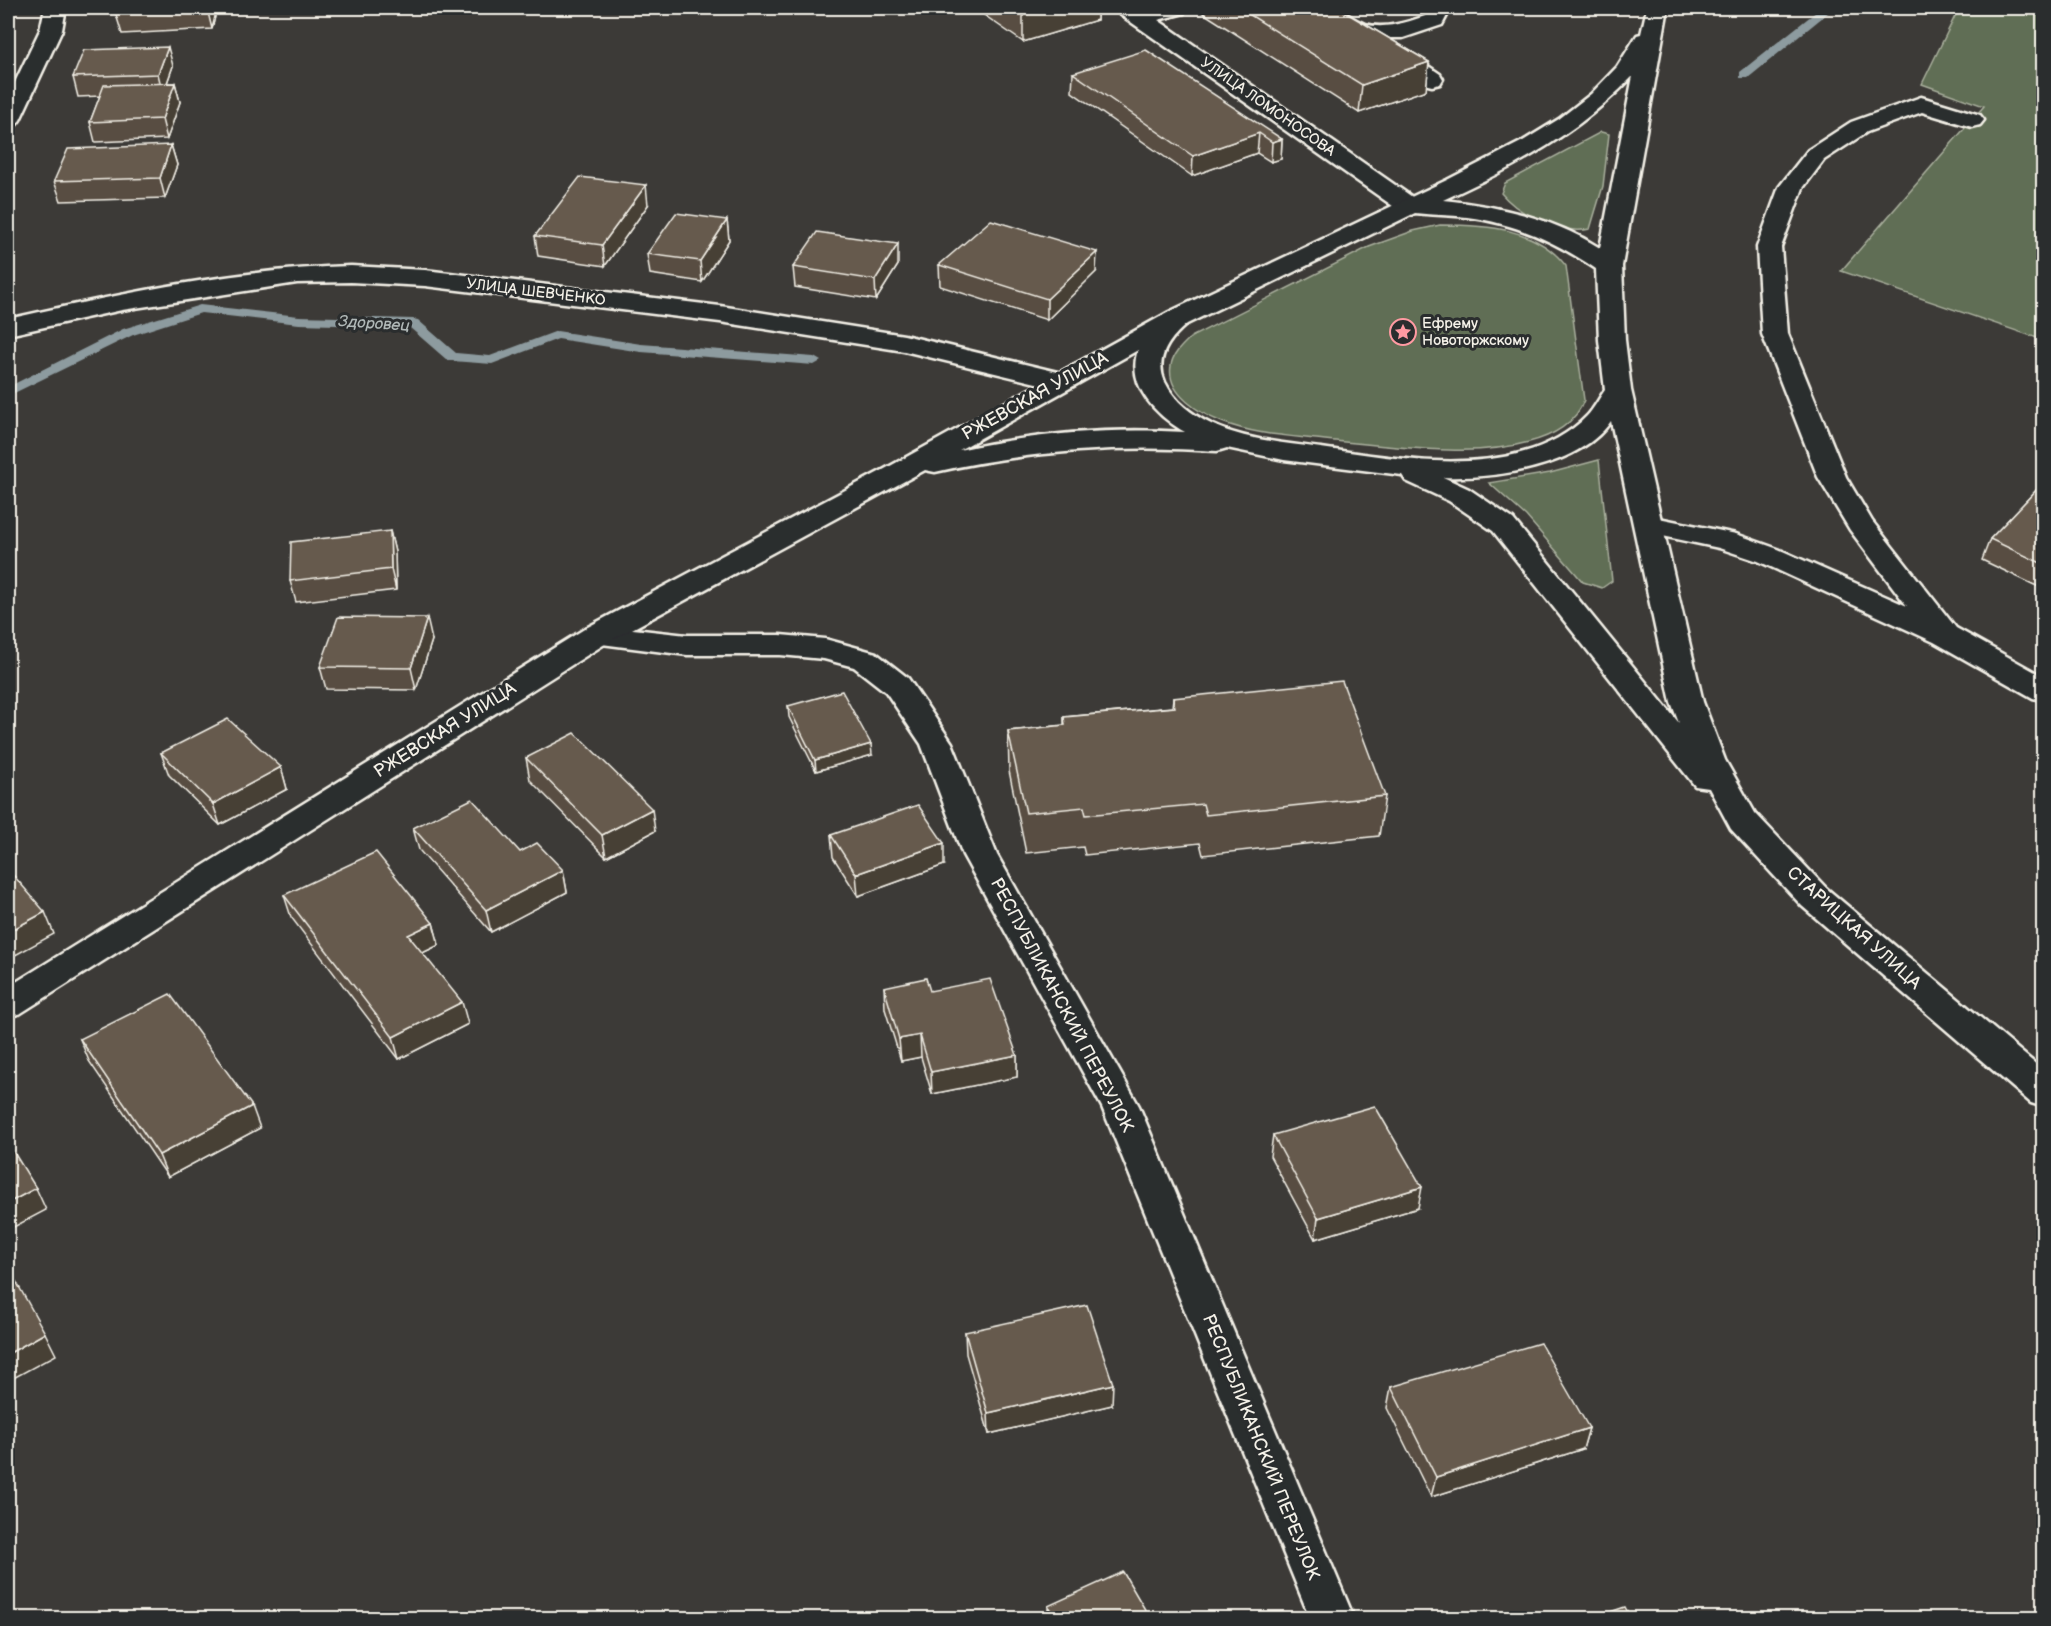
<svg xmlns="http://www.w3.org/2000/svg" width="2051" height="1626" viewBox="0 0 2051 1626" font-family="'Balsamiq Sans',sans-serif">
  <rect width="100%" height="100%" fill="#3c3a37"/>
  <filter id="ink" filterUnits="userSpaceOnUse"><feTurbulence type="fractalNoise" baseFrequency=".0167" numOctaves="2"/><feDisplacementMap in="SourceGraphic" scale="12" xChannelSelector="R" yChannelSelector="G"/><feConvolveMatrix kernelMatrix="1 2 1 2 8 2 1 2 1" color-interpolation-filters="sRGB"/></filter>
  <g filter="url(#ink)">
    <g fill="#616e55" stroke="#aab09e" stroke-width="1.5">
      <path d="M1959 8H2043V340L1841 271 1984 106 1922 84Z"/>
      <path d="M1601 132 1609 134 1603 186 1590 229C1562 235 1519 215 1501 193L1505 183Z"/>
      <path d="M1440 225C1486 225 1536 227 1566 266L1584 400C1576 423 1553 436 1529 442 1503 449 1475 451 1448 450 1407 449 1366 444 1325 440 1291 436 1255 435 1222 422 1201 414 1166 394 1171 366 1172 354 1184 344 1191 337L1369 247 1413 231Z"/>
      <path d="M1599 460 1612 581 1602 588 1583 582 1526 516 1489 483 1550 473Z"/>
    </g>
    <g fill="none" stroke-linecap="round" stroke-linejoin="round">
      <g fill="#8d9b9f" fill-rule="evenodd">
        <path d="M1821 8H1834L1748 78H1740V72Z"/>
        <path d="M200 305 299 316 413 319 418 320 456 353 490 356 557 331 641 344 814 357 821 361 814 365 641 352 558 339 492 364 452 361 447 360 409 327 299 324 201 313 133 335 8 396V387L123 329Z"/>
      </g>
      <defs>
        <g id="minor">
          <path d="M45 8H66L62 30 20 120 16 125 8 127V97L40 30Z"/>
          <path d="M1115 8H1139L1144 10 1154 8H1186L1184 13 1158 20 1418 201 1421 206 1418 211 1409 213 1400 211 1118 13Z"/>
          <path d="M1313 8C1345 4 1341 15 1365 24 1384 30 1408 22 1425 16L1430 8H1451L1442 25 1403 38H1362L1354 36 1316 13Z"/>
          <path d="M1391 44 1399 46 1440 74 1443 79 1440 84 1432 86 1424 84 1383 56 1380 51 1383 46Z"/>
          <path d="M1921 97 1980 115 1984 120 1980 125 1972 127 1922 112 1867 132 1824 160 1803 188 1781 247 1788 334 1846 477 1872 521 1956 628 2044 677V701L2033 698 1934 642 1758 561 1719 548 1639 531 1635 525 1639 519 1649 516 1736 534 1778 549 1907 606 1850 530 1818 477 1762 334 1757 247 1779 187 1808 150 1851 122Z"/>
          <path d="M351 266 425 270 720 306 904 335 1070 375 1074 381 1070 387 1061 389 904 351 720 322 425 286 351 282 297 283 122 310 8 335V319C120 294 236 269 351 266Z"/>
          <path d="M597 625 687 635H780L825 639 876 653 908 678 952 743 997 855 1139 1106 1354 1618H1310L1102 1107 963 855 921 744 886 692 854 667 824 659 780 655H687L586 642 582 635 586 628Z"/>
        </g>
        <path id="major" d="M1647 8H1668L1622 266 1625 340 1631 390 1703 702 1725 760 1755 813 1826 888 2044 1071V1107L2031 1103 1802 906 1731 829 1709 788 1695 786 1493 531 1449 501 1406 481 1402 475 1284 460 1227 448 1217 451C1121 444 1029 451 935 472L925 470 608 642 21 1013 8 1017V987L586 628 883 470 1169 312 1447 180 1523 141 1559 119 1591 94 1617 67 1637 35 1641 34ZM1633 76 1600 248C1553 218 1498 206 1443 200 1515 167 1578 134 1633 76ZM1415 213C1433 215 1450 215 1467 217 1514 223 1557 242 1596 269L1599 340 1605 390C1599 398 1594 409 1587 416 1571 433 1546 446 1524 452 1460 471 1386 457 1321 448 1284 443 1244 440 1211 424 1191 414 1175 402 1165 382 1154 358 1170 338 1187 324ZM1138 350C1126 386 1157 416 1185 432 1110 427 1032 434 959 450ZM1611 421 1671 702 1679 723 1513 519 1469 489 1443 477C1495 479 1580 467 1611 421Z"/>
      </defs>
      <use href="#minor" stroke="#f4f1e8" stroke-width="5"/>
      <use href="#major" stroke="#f4f1e8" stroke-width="5"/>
      <use href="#minor" fill="#2a2d2e" fill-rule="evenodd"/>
      <use href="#major" fill="#2a2d2e" fill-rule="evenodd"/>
    </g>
    <g fill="#584d42" stroke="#f4f1e8" stroke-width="1.5">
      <path d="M114 8H217L212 29 122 34Z"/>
      <path d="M974 8H1097V20L1023 42Z"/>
      <path d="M1200 8H1338L1429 62 1426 90 1359 113 1200 11Z"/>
      <path d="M173 66 167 83H175L180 102 167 139 95 142 90 122 100 96 78 97 73 77Z"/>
      <path d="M1073 73 1282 139 1281 159 1271 162 1257 153 1192 176 1072 92Z"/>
      <path d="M171 145 177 165 165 198 61 201 54 181Z"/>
      <path d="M648 205 605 266 538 256 535 236Z"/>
      <path d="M727 220 729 240 702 282 650 274 647 254Z"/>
      <path d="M898 265 876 300 795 287 793 267Z"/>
      <path d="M939 265 1096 272 1047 320 940 286Z"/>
      <path d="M2043 483V589L1982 560 1990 539Z"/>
      <path d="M390 531 395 552 396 590 296 602 290 581Z"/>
      <path d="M432 640 416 690 326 689 320 667Z"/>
      <path d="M1173 698 1385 796 1379 836 1203 855 1200 843 1085 855 1083 847 1026 853 1009 771 1008 731 1064 725V717L1172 707Z"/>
      <path d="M788 706 872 755 816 771 789 717Z"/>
      <path d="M161 753 281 767 287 789 220 825 169 775Z"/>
      <path d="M526 758 655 831 606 857 530 780Z"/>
      <path d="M413 828 520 852 563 870 567 892 491 932 419 850Z"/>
      <path d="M831 835 944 865 858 896 833 857Z"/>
      <path d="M284 895 433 923 439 945 422 953 468 1024 399 1059 291 917Z"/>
      <path d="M884 987 930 991 1017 1055V1077L932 1094 921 1057 901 1061 885 1009Z"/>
      <path d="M80 1039 260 1128 168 1177 89 1061Z"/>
      <path d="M1273 1135 1418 1208 1315 1239 1270 1156Z"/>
      <path d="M965 1332 1112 1405 989 1434 966 1354Z"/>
      <path d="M1391 1387 1589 1428 1583 1449 1431 1497 1387 1408Z"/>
      <path d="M1048 1606 1150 1618H1048Z"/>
    </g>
    <g fill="#473f36" stroke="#f4f1e8" stroke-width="1.5">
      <path d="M207 8H217L212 29Z"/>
      <path d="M1048 8H1097V20L1023 42V15Z"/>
      <path d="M168 47 173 66 163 94 158 74Z"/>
      <path d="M1429 62 1426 90 1359 113 1362 85Z"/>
      <path d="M175 83 180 102 167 139 162 119Z"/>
      <path d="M1259 133 1257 153 1192 176 1193 156Z"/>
      <path d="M1282 139 1281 159 1271 162 1272 142Z"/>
      <path d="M171 145 177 165 165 198 160 178Z"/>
      <path d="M646 185 648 205 605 266 602 245Z"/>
      <path d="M727 220 729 240 702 282 700 261Z"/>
      <path d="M898 244V265L876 300 875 280Z"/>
      <path d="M1097 252 1096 272 1047 320V299Z"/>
      <path d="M390 531 395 552 396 590 391 569Z"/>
      <path d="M427 618 432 640 416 690 411 668Z"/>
      <path d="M871 744 872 755 816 771 815 760Z"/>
      <path d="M281 767 287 789 220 825 213 804Z"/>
      <path d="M652 809 655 831 606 857 602 835Z"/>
      <path d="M944 843V865L858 896 856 874Z"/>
      <path d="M563 870 567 892 491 932 486 910Z"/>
      <path d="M45 912 54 934 8 959V932Z"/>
      <path d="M433 923 439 945 414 957 408 935Z"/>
      <path d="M462 1002 468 1024 399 1059 393 1037Z"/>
      <path d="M920 1035 921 1057 901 1061 899 1039Z"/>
      <path d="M1017 1055V1077L932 1094 931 1072Z"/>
      <path d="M252 1106 260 1128 168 1177 159 1155Z"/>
      <path d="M1422 1187 1418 1208 1315 1239 1318 1218Z"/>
      <path d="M36 1188 46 1210 8 1230V1203Z"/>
      <path d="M45 1333 56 1355 8 1381V1354Z"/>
      <path d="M1113 1384 1112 1405 989 1434 988 1413Z"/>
      <path d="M1589 1428 1583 1449 1431 1497 1436 1477Z"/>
    </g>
    <g fill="#665a4d" stroke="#f4f1e8" stroke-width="1.5">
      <path d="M1012 8H1048L1023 15Z"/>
      <path d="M1239 8H1338L1429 62 1362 85Z"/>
      <path d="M168 47 158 74 73 77 84 50Z"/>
      <path d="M1146 50 1282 139 1272 142 1259 133 1193 156 1073 73Z"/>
      <path d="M175 83 162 119 90 122 104 85Z"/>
      <path d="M171 145 160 178 54 181 68 149Z"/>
      <path d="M580 177 646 185 602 245 535 236Z"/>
      <path d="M676 213 727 220 700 261 647 254Z"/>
      <path d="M991 220 1097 252 1047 299 939 265Z"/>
      <path d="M817 232 898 244 875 280 793 267Z"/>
      <path d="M2043 483V564L1990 539Z"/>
      <path d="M390 531 391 569 290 581 291 542Z"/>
      <path d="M338 617 427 618 411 668 320 667Z"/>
      <path d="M1342 681 1385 796 1206 815 1203 804 1086 815 1084 807 1026 813 1008 731 1065 725 1064 717 1175 707 1173 698Z"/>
      <path d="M842 691 871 744 815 760 788 706Z"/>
      <path d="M228 719 281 767 213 804 161 753Z"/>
      <path d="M575 733 652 809 602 835 526 758Z"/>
      <path d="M472 799 520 852 537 843 563 870 486 910 413 828Z"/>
      <path d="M918 805 944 843 856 874 831 835Z"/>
      <path d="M376 852 433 923 408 935 462 1002 393 1037 284 895Z"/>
      <path d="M8 869 45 912 8 932Z"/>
      <path d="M926 978 930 991 990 979 1017 1055 931 1072 920 1035 899 1039 884 987Z"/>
      <path d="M170 994 252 1106 159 1155 80 1039Z"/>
      <path d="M1375 1106 1422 1187 1318 1218 1273 1135Z"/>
      <path d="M8 1143 36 1188 8 1203Z"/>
      <path d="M8 1267 45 1333 8 1354Z"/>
      <path d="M1087 1305 1113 1384 988 1413 965 1332Z"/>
      <path d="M1540 1343 1589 1428 1436 1477 1391 1387Z"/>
      <path d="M1123 1572 1150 1618H1055L1048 1606Z"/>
      <path d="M1625 1607 1631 1618H1592Z"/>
    </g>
  </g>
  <defs>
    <symbol id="sight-ring" viewBox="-11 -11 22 22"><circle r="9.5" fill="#2a2d2e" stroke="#ff9aa2" stroke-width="1.5"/><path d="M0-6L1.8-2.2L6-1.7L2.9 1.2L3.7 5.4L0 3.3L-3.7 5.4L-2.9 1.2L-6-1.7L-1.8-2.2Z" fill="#ff9aa2"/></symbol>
  </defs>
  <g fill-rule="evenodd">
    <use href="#sight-ring" x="1388" y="317" width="30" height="30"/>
  </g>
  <g text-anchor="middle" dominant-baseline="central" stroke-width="6" stroke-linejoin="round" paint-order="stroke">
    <g font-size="15" fill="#f4f1e8" stroke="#2a2d2e">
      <text transform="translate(1268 107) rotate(35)">УЛИЦА ЛОМОНОСОВА</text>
      <text transform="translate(536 292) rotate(7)">УЛИЦА ШЕВЧЕНКО</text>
    </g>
    <g font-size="15" fill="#f4f1e8" stroke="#2a2d2e" text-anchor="start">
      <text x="1422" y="323">Ефрему<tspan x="1422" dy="17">Новоторжскому</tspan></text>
    </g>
    <g font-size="16" font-style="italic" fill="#b0b8b7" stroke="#2a2d2e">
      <text transform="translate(374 324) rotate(4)">Здоровец</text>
    </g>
    <g font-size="18" fill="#f4f1e8" stroke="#2a2d2e">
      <text transform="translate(1035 396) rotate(-29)">РЖЕВСКАЯ УЛИЦА</text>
      <text transform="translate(445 730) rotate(-32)">РЖЕВСКАЯ УЛИЦА</text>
      <text transform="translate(1854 928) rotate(42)">СТАРИЦКАЯ УЛИЦА</text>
      <text transform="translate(1062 1005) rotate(62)">РЕСПУБЛИКАНСКИЙ ПЕРЕУЛОК</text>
      <text transform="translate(1261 1447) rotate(68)">РЕСПУБЛИКАНСКИЙ ПЕРЕУЛОК</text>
    </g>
  </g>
  <rect width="2051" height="1626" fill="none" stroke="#2a2d2e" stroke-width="30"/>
  <rect x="15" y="15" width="2021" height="1596" fill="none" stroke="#f4f1e8" stroke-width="2" filter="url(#ink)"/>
</svg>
